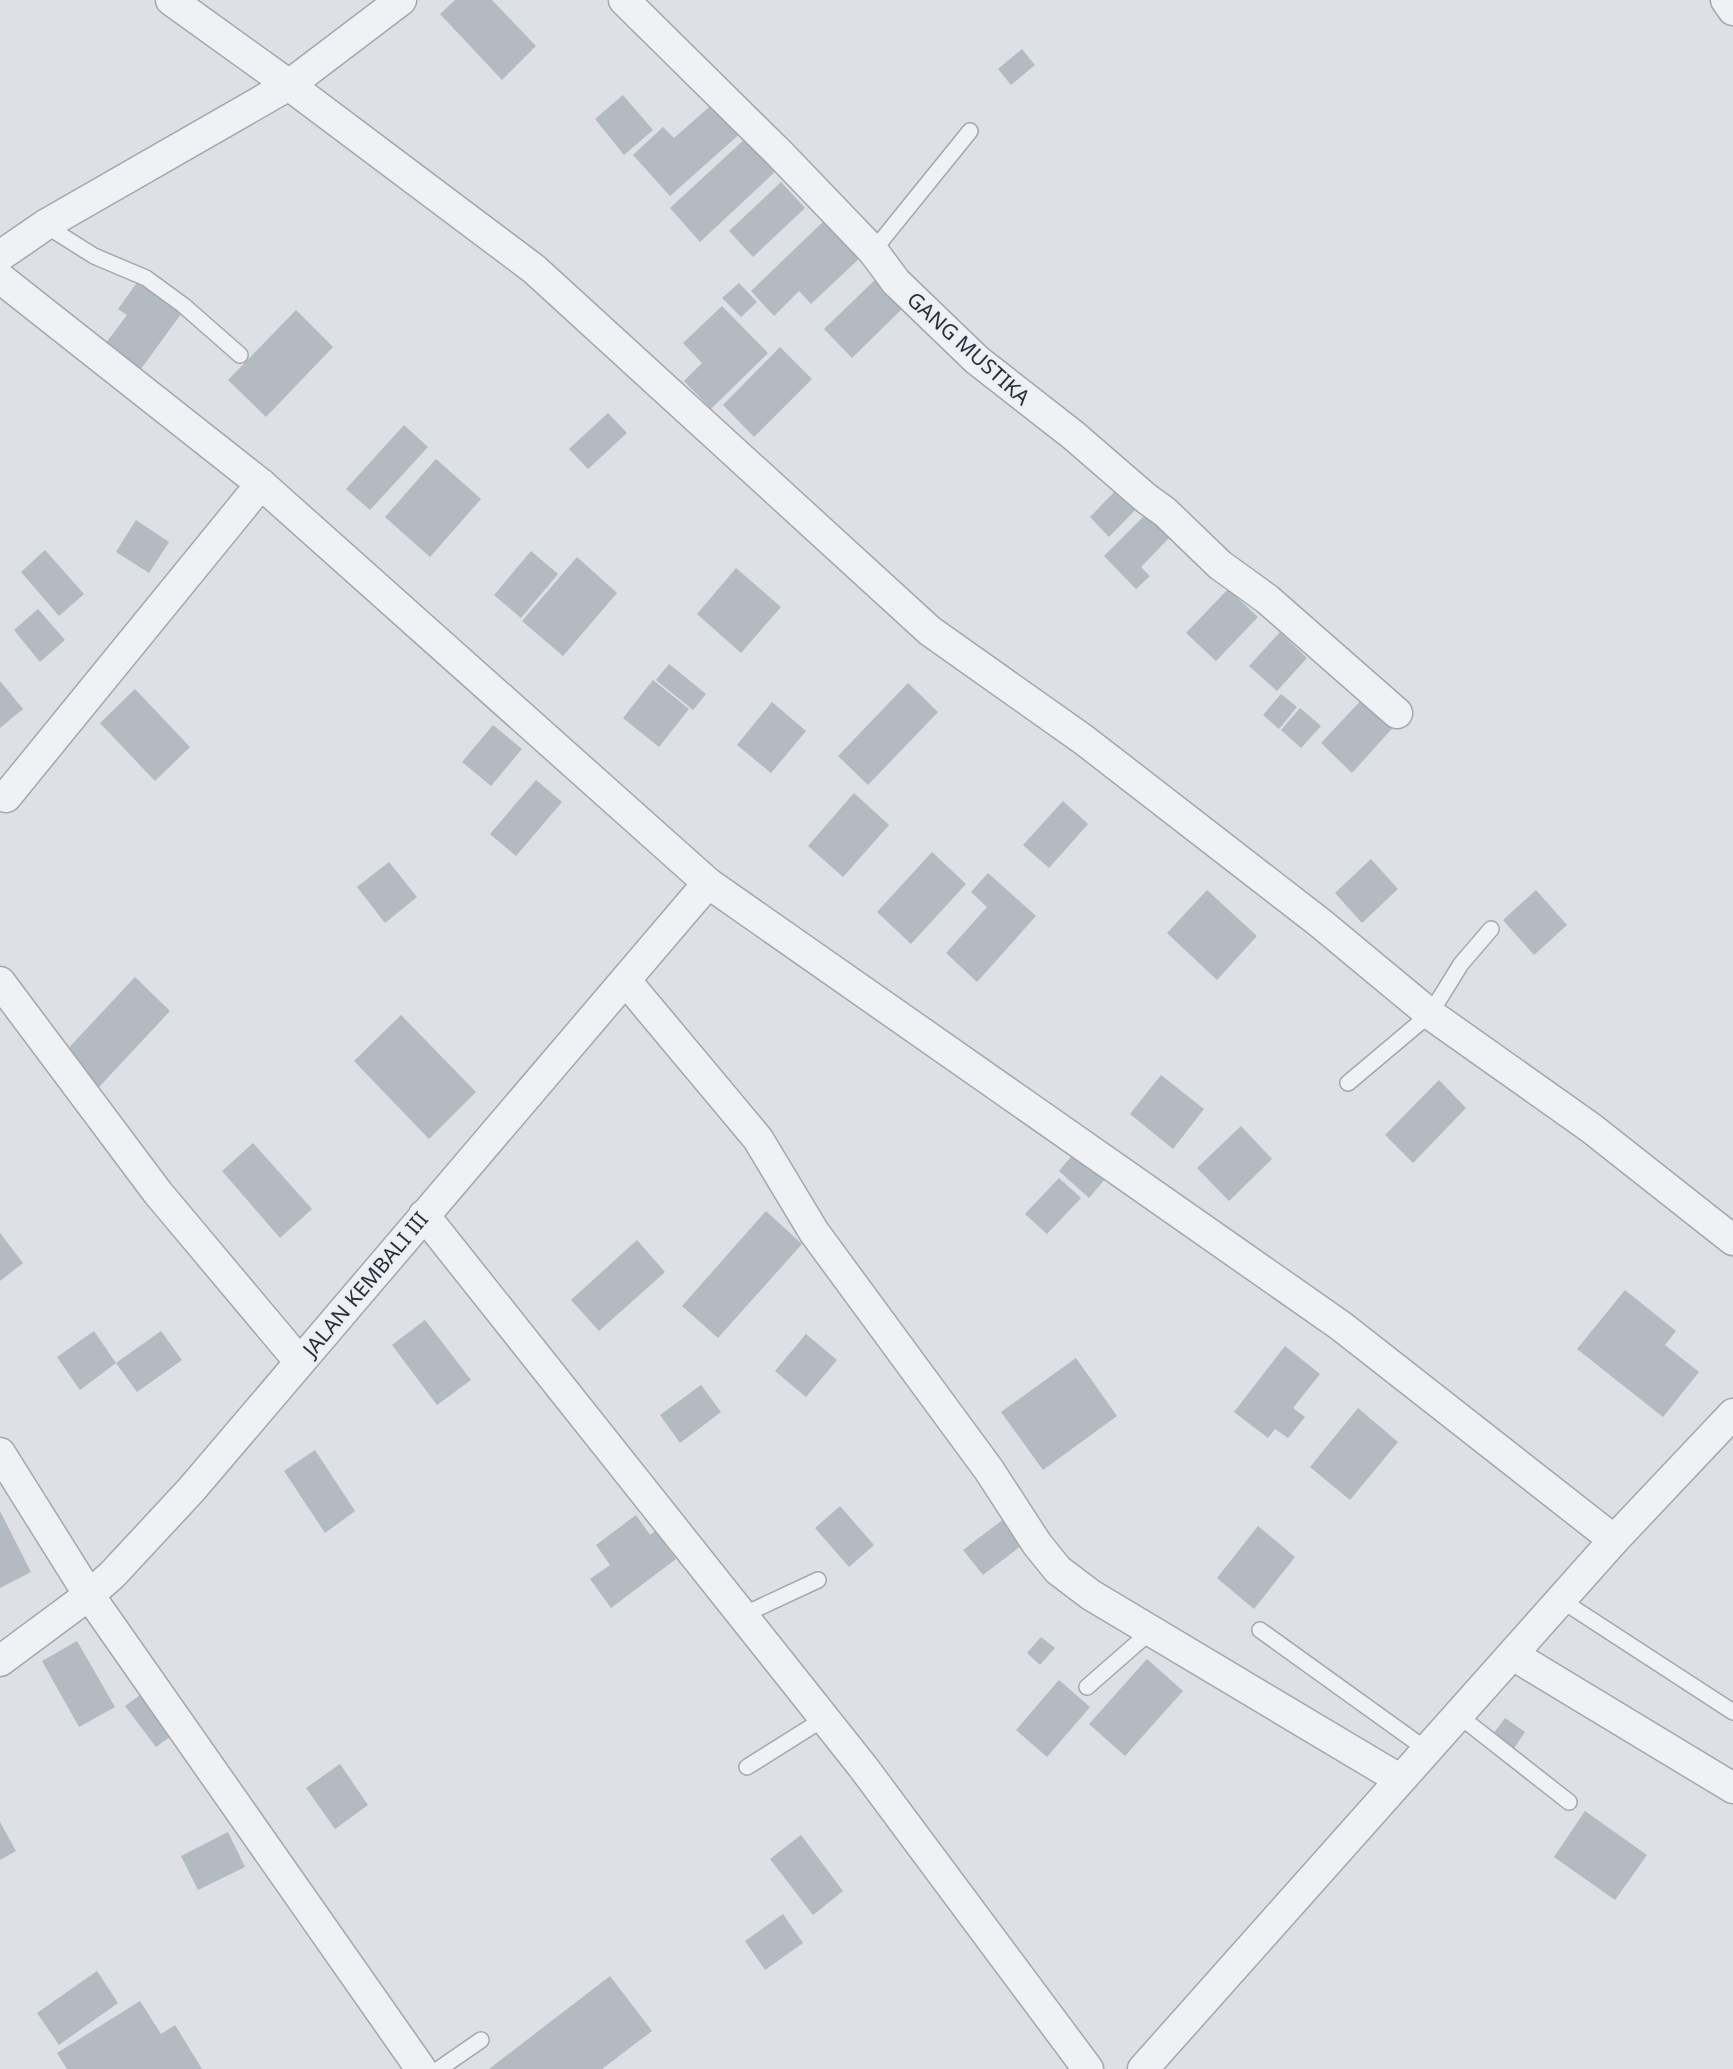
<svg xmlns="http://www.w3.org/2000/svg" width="1733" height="2069" viewBox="0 0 1733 2069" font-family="'Noto Sans',sans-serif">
  <rect width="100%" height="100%" fill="#dde0e5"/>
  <g fill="#b4bac2">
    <path d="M455 0H492L536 46 502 80 440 14Z"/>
    <path d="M1022 49 1035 65 1011 85 998 69Z"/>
    <path d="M623 95 653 130 624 155 595 119Z"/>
    <path d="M716 101 743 131 670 196 633 155 663 127 674 138Z"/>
    <path d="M747 137 777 170 700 242 670 208Z"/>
    <path d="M781 182 805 208 753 257 729 231Z"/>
    <path d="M828 217 864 254 811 304 799 291 774 316 751 291Z"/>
    <path d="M141 277 184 310 135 377 100 351 127 315 118 309Z"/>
    <path d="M878 277 906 305 852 358 824 329Z"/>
    <path d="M739 283 757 302 741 317 722 298Z"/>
    <path d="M722 306 768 353 711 409 684 381 702 363 683 343Z"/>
    <path d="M296 310 333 347 266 417 228 380Z"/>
    <path d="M780 347 812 379 754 437 723 405Z"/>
    <path d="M608 413 627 433 588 469 569 449Z"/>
    <path d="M404 425 428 447 370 510 346 489Z"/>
    <path d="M436 459 481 499 430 557 385 517Z"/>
    <path d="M1123 483 1142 503 1109 537 1090 517Z"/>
    <path d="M1148 512 1171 536 1141 567 1150 576 1136 589 1104 556Z"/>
    <path d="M136 520 169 542 149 573 116 552Z"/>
    <path d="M45 550 84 594 59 616 21 572Z"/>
    <path d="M531 551 558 574 521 618 494 595Z"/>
    <path d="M577 557 617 593 563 656 522 621Z"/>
    <path d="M736 568 781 607 741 653 697 614Z"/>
    <path d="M1228 589 1258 617 1216 661 1186 633Z"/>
    <path d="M38 609 65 640 40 662 14 630Z"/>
    <path d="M1280 632 1307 658 1277 691 1249 666Z"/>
    <path d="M669 664 706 694 693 710 656 680Z"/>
    <path d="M653 680 689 709 659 747 623 718Z"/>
    <path d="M0 681 23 709 0 728Z"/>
    <path d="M908 683 938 712 868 785 838 756Z"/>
    <path d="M135 689 190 747 155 781 100 723Z"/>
    <path d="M1281 694 1297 707 1279 729 1263 715Z"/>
    <path d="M1367 694 1397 723 1352 773 1321 743Z"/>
    <path d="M772 702 806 731 771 773 737 745Z"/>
    <path d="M1300 708 1321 726 1301 748 1281 730Z"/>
    <path d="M493 725 522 749 491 786 462 762Z"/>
    <path d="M536 780 562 802 516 856 490 834Z"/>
    <path d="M854 793 889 825 843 877 808 846Z"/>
    <path d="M1063 801 1088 824 1049 868 1023 845Z"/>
    <path d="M932 852 966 884 911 944 877 912Z"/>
    <path d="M1371 859 1398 889 1362 923 1335 893Z"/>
    <path d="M389 862 417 897 385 923 357 887Z"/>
    <path d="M988 873 1036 916 977 982 946 953 987 907 971 892Z"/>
    <path d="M1207 890 1257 936 1217 980 1167 933Z"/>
    <path d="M1536 890 1567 925 1534 955 1503 920Z"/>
    <path d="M135 977 170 1011 99 1087 63 1054Z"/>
    <path d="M401 1015 476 1092 429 1139 354 1061Z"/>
    <path d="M1161 1075 1204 1109 1173 1149 1130 1114Z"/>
    <path d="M1439 1080 1466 1108 1413 1163 1385 1135Z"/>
    <path d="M1241 1126 1272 1159 1229 1201 1197 1168Z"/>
    <path d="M253 1143 312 1209 280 1238 222 1171Z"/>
    <path d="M1081 1145 1111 1172 1089 1198 1059 1171Z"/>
    <path d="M1059 1178 1081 1198 1047 1234 1025 1214Z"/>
    <path d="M766 1211 802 1244 718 1338 682 1306Z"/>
    <path d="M0 1233 23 1263 0 1281Z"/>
    <path d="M637 1240 665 1272 599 1331 571 1300Z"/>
    <path d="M1625 1290 1676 1331 1665 1345 1699 1372 1663 1417 1577 1349Z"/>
    <path d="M425 1320 471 1380 437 1405 392 1345Z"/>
    <path d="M94 1331 116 1363 80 1390 57 1357Z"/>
    <path d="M161 1331 182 1360 137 1392 116 1363Z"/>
    <path d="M806 1334 837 1360 806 1397 775 1371Z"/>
    <path d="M1285 1346 1320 1374 1293 1408 1305 1417 1288 1438 1275 1429 1268 1438 1234 1412Z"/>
    <path d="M1076 1358 1117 1416 1043 1470 1001 1412Z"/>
    <path d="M701 1385 721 1412 680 1443 660 1415Z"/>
    <path d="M1358 1408 1398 1442 1350 1500 1310 1467Z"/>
    <path d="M315 1450 355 1511 325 1533 284 1471Z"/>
    <path d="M840 1506 874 1545 849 1567 815 1528Z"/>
    <path d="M0 1511 31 1572 0 1588Z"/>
    <path d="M636 1515 650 1535 655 1531 676 1559 611 1608 590 1579 610 1565 596 1545Z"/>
    <path d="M1005 1518 1025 1543 983 1575 963 1550Z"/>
    <path d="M1258 1526 1295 1557 1254 1609 1217 1578Z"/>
    <path d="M1041 1637 1055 1648 1040 1665 1027 1653Z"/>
    <path d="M77 1641 115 1707 79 1727 42 1661Z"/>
    <path d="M1147 1659 1183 1691 1125 1756 1089 1724Z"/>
    <path d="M1059 1680 1090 1707 1047 1757 1016 1730Z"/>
    <path d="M147 1690 178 1731 156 1747 125 1706Z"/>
    <path d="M1505 1718 1525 1732 1511 1753 1490 1738Z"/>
    <path d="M340 1764 368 1805 335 1829 306 1788Z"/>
    <path d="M1585 1811 1647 1855 1615 1900 1554 1857Z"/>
    <path d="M0 1822 16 1851 0 1860Z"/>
    <path d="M228 1832 245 1867 198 1890 181 1856Z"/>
    <path d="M801 1835 843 1891 813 1915 770 1859Z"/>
    <path d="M783 1914 803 1943 765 1970 745 1941Z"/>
    <path d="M97 1971 118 2003 59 2045 37 2013Z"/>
    <path d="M610 1976 652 2031 602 2069H489Z"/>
    <path d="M140 2001 161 2034 175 2025 202 2069H67L57 2053Z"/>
  </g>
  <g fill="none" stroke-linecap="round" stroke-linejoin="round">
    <defs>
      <g id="lane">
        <path d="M45 225 94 256 146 278 183 305 240 355"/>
        <path d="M873 251 970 131"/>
        <path d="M1348 1083 1430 1014 1461 964 1491 929"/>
        <path d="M1561 1600 1733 1712"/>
        <path d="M743 1615 818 1580"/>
        <path d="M1260 1630 1427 1750"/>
        <path d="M1087 1687 1151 1631"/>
        <path d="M1458 1715 1569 1802"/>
        <path d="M747 1767 825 1718"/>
        <path d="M439 2069 481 2040"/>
      </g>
      <g id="street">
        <path d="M171 0 289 85 534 269 930 631 1084 740 1319 922 1430 1014 1591 1128 1733 1240"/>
        <path d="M624 0 780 154 873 251 896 282 977 360 1073 435 1147 499 1165 512 1220 565 1267 599 1397 713"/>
        <path d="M1726 0 1733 10"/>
        <path d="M0 256 45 225 289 85 401 0"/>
        <path d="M0 278 261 484 708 883 1341 1326 1614 1540"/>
        <path d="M6 797 261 484"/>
        <path d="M626 981 758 1139 814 1232 989 1470 1037 1544 1058 1570 1091 1595 1399 1779"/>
        <path d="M0 982 158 1193 299 1361"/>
        <path d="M424 1215 863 1767 1088 2069"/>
        <path d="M0 1453 89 1595 421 2069"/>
        <path d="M1513 1655 1733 1788"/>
        <path d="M0 1661 89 1595 112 1575 191 1490 708 883"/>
        <path d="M1143 2069 1614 1540 1733 1414"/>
      </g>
    </defs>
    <use href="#lane" stroke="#a3a7af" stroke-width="18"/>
    <use href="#street" stroke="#a3a7af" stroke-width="33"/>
    <use href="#lane" stroke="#eff1f4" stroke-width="15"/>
    <use href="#street" stroke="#eff1f4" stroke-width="30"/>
  </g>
  <g text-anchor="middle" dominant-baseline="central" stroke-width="4.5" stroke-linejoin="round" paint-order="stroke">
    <g font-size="21" fill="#282f3b" stroke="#eceff3">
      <text transform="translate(969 348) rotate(42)">GANG MUSTIKA</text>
      <text transform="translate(365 1284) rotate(-50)">JALAN KEMBALI III</text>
    </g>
  </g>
</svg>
